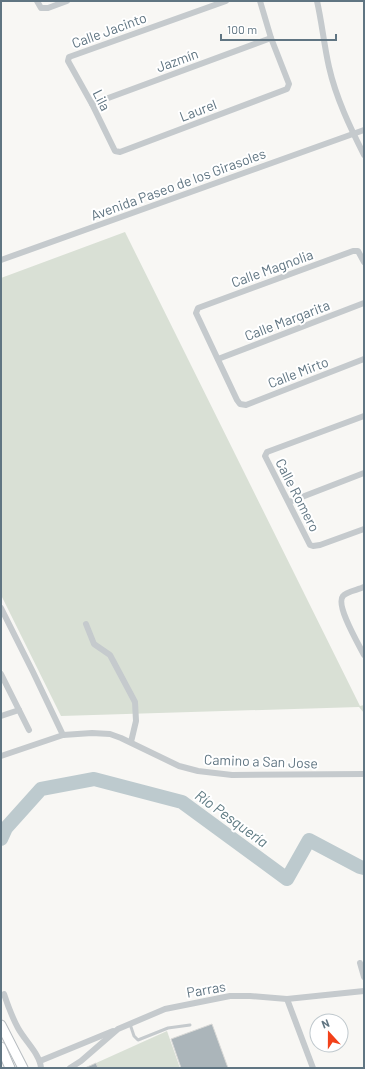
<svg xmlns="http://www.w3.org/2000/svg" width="365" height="1069" viewBox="0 0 365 1069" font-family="Barlow,sans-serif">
  <rect width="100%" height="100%" fill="#f8f7f4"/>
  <g fill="#d9e0d5">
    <path d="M125 232 360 706 364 705V713L359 707 61 716 1 595V278Z"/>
    <path d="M167 1031 180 1068H85Z"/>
  </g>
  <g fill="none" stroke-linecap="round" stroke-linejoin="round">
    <path stroke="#bdcace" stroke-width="14" d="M1 839 6 828 41 789 94 779 182 802 287 879 309 840 360 867 364 868"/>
  </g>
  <g fill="#abb5ba" stroke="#d9d9d7">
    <path d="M212 1024 228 1068H181L171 1039Z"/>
    <path d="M96 1063 98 1068H85Z"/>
  </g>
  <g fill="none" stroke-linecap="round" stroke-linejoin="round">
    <defs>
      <g id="secondary">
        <path d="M1 1025 23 1068"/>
        <path d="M1 1047 10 1068"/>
      </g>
    </defs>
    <use href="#secondary" stroke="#b7bdc1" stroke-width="11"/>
    <path stroke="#c5cacd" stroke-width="3" d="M130 1024 134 1036 138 1040 168 1028 190 1025"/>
    <g stroke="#c5cacd" stroke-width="6">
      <path d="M37 1 41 8H48L67 1"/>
      <path d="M226 1 69 57 68 61 92 104 115 151 120 152 287 89 289 84 271 38 260 1"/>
      <path d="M317 1C322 23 324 45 329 67 336 98 350 127 364 155"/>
      <path d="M92 104 271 38"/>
      <path d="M1 260 364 130"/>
      <path d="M364 262 358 251H353L198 308 196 313 237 400 240 404 246 405 364 359"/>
      <path d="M218 359 364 303"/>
      <path d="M364 416 267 452 265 456 310 545 313 546 320 545 364 529"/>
      <path d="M289 502 364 473"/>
      <path d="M364 587C358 590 347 591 343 596 335 605 359 645 364 655"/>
      <path d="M1 608 33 672 63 735"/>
      <path d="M86 624 94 644 110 655 135 702 136 721 131 742"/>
      <path d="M1 674 29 730"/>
      <path d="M1 716 19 710"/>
      <path d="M1 756 63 735 92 733 110 734 121 738 179 766 198 771 232 775 364 774"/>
      <path d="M360 963 364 977"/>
      <path d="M4 994C8 1006 12 1017 18 1028 25 1041 40 1054 41 1068"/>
      <path d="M287 999 313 1068"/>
      <path d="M40 1061 113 1031"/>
      <path d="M70 1068 81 1061 118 1029 165 1009 230 996H250L287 999 364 991"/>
    </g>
    <use href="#secondary" stroke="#fff" stroke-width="9"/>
  </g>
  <g text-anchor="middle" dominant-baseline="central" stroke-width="4" stroke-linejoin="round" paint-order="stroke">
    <g font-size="14" fill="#607582" stroke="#fff">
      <text transform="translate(109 30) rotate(-20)">Calle Jacinto</text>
      <text transform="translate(177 60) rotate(-20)">Jazmín</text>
      <text transform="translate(102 100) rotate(63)">Lila</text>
      <text transform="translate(198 110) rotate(-21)">Laurel</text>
      <text transform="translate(178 184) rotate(-20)">Avenida Paseo de los Girasoles</text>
      <text transform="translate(272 268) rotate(-20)">Calle Magnolia</text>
      <text transform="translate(287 320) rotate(-21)">Calle Margarita</text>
      <text transform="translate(298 372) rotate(-21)">Calle Mirto</text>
      <text transform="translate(298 495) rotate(63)">Calle Romero</text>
      <text transform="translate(261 761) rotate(2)">Camino a San Jose</text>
      <text transform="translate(206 989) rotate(-10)">Parras</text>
    </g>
    <g font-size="15" font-style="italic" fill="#5f7b83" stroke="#fff">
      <text transform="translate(232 818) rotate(36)">Río Pesquería</text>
    </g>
  </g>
  <rect width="365" height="1069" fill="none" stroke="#607582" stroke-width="4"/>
  <g transform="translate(329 1033) rotate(339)"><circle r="19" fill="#ffffff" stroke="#bfc8cd"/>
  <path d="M0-3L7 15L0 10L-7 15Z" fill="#f2411a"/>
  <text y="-6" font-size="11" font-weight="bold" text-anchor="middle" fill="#607582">N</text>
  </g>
  <path d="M221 34v6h115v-6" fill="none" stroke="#607582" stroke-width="2"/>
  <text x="227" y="34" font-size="12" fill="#607582" stroke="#ffffff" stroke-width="3" paint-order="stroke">100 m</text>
</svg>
